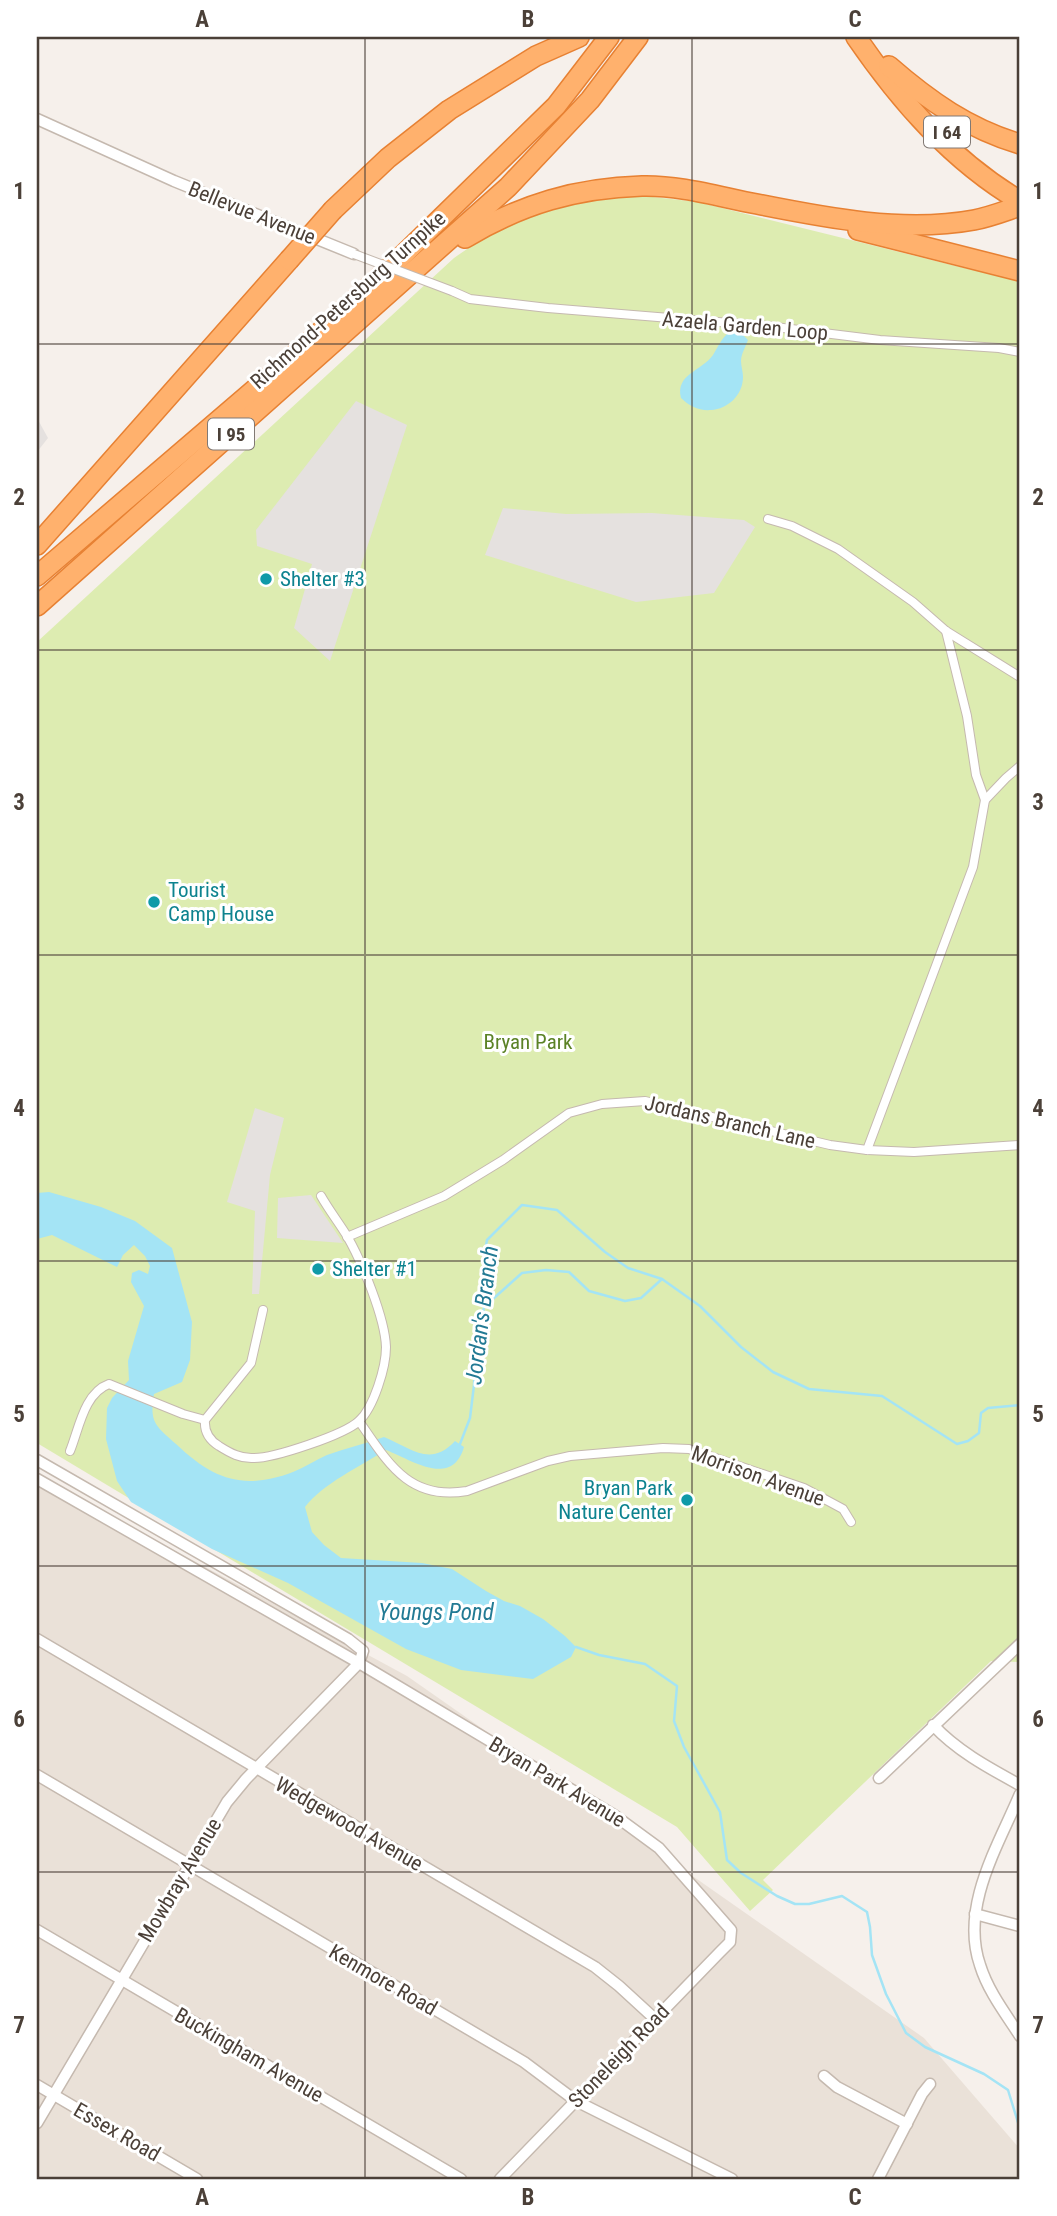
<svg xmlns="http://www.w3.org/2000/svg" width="1057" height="2216" viewBox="0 0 1057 2216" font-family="'Roboto Condensed',sans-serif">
  <rect width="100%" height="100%" fill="#f6f0eb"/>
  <path fill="#eae1d8" d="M37 1476 407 1676 924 2038 1020 2149V2179H37Z"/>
  <path fill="#ddecb1" d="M644 196 698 202 968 269 1020 278V1662L991 1661 763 1880 773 1890 750 1911 677 1827 37 1443V642L454 258C496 228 543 205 595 198 611 196 628 196 644 196Z"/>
  <g fill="#e5e1df">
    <path d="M356 401 407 425 330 661 294 628 312 564 257 546 256 530Z"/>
    <path d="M37 418 48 438 37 452Z"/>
    <path d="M503 508 566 514 652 513 744 520 755 527 714 593 636 602 485 555Z"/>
    <path d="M255 1108 284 1118 270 1175 259 1294H252L255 1211 227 1202Z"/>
    <path d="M311 1195 343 1243 277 1238 278 1198Z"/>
  </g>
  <g fill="#a4e4f5">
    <path d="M729 332 743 335 748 340C746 346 741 354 741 361 741 366 743 372 743 377 743 395 728 409 711 410 699 411 689 406 681 398 675 374 702 371 713 355 718 347 721 339 729 332Z"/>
    <path d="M49 1192 101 1207 135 1221 172 1248 192 1322 190 1360 182 1382 154 1394C149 1423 156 1426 176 1444 213 1479 243 1491 293 1472 305 1467 316 1460 327 1455 346 1448 365 1444 384 1437 411 1448 430 1468 455 1441L464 1447C452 1489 410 1459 386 1450 359 1467 324 1483 305 1507L312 1532 324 1545 341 1558 422 1563 452 1569 486 1591 504 1601 520 1606 543 1619 565 1636 576 1647 571 1657 533 1679 461 1670 406 1649 288 1583 212 1549 131 1502 117 1481 106 1439 107 1408 112 1398 129 1380 128 1361 144 1306 131 1282 132 1273 139 1270 148 1274 150 1266 145 1256 134 1245 123 1255 117 1267 52 1235 37 1239V1193Z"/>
  </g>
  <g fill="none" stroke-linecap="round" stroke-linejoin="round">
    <g stroke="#a4e4f5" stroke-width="2.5">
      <path d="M485 1306 522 1273 546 1270 569 1272 589 1291 625 1301 641 1298 662 1279"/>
      <path d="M460 1444 470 1418 474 1385 475 1351 484 1307V1256L487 1240 522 1205 557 1210 605 1252 628 1268 662 1279 700 1306 741 1347 773 1372 809 1389 882 1396 957 1444 968 1441 979 1433 981 1413 988 1408 1020 1405"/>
      <path d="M576 1647 599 1655 645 1664 677 1686 674 1721 684 1747 720 1812 727 1860 741 1873 777 1896 795 1904H809L842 1896 867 1912 870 1927 872 1955 886 1994 906 2033 925 2047 984 2074 1008 2090 1020 2129"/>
    </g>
    <defs>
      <g id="pedestrian">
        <path d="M452 291 470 299 548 308 767 326 880 340 999 348 1020 352"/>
        <path d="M768 519 792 526 838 549 913 602 946 631 1020 677"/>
        <path d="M946 631 967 716 976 775 985 800"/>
        <path d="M867 1150 973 867 985 800 1006 778 1020 766"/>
        <path d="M347 1237 444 1196 503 1160 569 1113 602 1104 645 1101 830 1145 867 1150 914 1152 1020 1145"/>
        <path d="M263 1310 251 1363 205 1420C204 1432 209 1440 219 1446 230 1453 241 1459 254 1458 274 1458 344 1435 359 1421 374 1407 386 1367 386 1347 385 1318 362 1262 347 1236 339 1223 329 1210 321 1196"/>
        <path d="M359 1421C388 1463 409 1501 467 1491L548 1461 570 1456 663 1448 689 1449 804 1488 843 1509 851 1522"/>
        <path d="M70 1451C79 1429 84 1393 109 1384L183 1414 205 1420"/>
      </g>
      <g id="minor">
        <path d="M37 119 174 181 354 254"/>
        <path d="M37 1460 348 1639 363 1651 359 1663 246 1779 227 1802 37 2123"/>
        <path d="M37 1479 359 1663 614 1815 659 1848 731 1930 730 1942 720 1952 500 2179"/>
        <path d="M37 1639 595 1967 619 1986 655 2019"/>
        <path d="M933 1725C957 1751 989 1768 1020 1785"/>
        <path d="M37 1775 524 2062 576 2101 732 2179"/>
        <path d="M879 1778 1020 1644"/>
        <path d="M1020 1794C998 1846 960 1907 980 1965 988 1991 1005 2013 1020 2036"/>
        <path d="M975 1914 1020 1926"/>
        <path d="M37 1930 461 2179"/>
        <path d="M824 2076 837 2087 907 2124"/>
        <path d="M37 2085 197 2179"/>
        <path d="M878 2179 922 2094 930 2084"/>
      </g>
      <g id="motorway">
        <path d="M856 37C900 101 952 161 1020 201"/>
        <path d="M889 66C929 101 969 129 1020 144"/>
        <path d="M333 210 388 158 449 110 536 56 579 37"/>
        <path d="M858 230 1020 271"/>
        <path d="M465 238C522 204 576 188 642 186 680 185 720 197 757 204 827 218 904 233 974 220 990 217 1005 211 1020 206"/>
        <path d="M37 545 289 260"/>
        <path d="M37 576 304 347 398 260 556 106 609 37"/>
        <path d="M37 606 508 187 590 100 638 37"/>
      </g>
    </defs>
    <use href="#pedestrian" stroke="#c5b9af" stroke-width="10"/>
    <use href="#minor" stroke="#c5b9af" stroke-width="13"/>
    <use href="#motorway" stroke="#e78133" stroke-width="22"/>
    <use href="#pedestrian" stroke="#fff" stroke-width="8"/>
    <use href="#minor" stroke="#fff" stroke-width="10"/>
    <use href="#motorway" stroke="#ffb16d" stroke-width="19"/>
    <defs>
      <path id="pedestrian-bridge" d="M354 254 452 291"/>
      <path id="motorway-bridge" d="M289 260 333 210"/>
    </defs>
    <use href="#pedestrian-bridge" stroke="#c5b9af" stroke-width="10" stroke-linecap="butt"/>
    <use href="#motorway-bridge" stroke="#e78133" stroke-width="22" stroke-linecap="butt"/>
    <use href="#pedestrian-bridge" stroke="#fff" stroke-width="8"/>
    <use href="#motorway-bridge" stroke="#ffb16d" stroke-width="19"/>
  </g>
  <path fill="none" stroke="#4b4038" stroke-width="2" stroke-opacity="0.55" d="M365 37V2179M692 37V2179M37 344H1020M37 650H1020M37 955H1020M37 1261H1020M37 1566H1020M37 1872H1020"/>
  <g fill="#0f9aa8" stroke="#fff" stroke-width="2.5">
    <circle cx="266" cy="579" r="7"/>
    <circle cx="154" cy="902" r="7"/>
    <circle cx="318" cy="1269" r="7"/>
    <circle cx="687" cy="1500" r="7"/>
  </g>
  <g text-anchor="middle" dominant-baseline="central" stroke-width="6" stroke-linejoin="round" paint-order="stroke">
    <g fill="#fff" stroke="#817974" stroke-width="2">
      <rect x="924" y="116.5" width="46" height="31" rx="5"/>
      <rect x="208" y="418.5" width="46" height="31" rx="5"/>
    </g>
    <g font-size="19" font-weight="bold" fill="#4b4038">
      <text x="947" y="132">I 64</text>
      <text x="231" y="434">I 95</text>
    </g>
    <g font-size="21" fill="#4b4038" stroke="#fff">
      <text transform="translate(252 213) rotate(22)">Bellevue Avenue</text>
      <text transform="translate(348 300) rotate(-42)">Richmond-Petersburg Turnpike</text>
      <text transform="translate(745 326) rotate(5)">Azaela Garden Loop</text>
      <text transform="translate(730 1122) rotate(13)">Jordans Branch Lane</text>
      <text transform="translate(758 1476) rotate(20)">Morrison Avenue</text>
      <text transform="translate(557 1782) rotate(31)">Bryan Park Avenue</text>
      <text transform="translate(349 1824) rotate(30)">Wedgewood Avenue</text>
      <text transform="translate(180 1880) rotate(-59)">Mowbray Avenue</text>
      <text transform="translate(383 1980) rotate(30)">Kenmore Road</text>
      <text transform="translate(249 2055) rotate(30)">Buckingham Avenue</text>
      <text transform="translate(619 2056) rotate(-46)">Stoneleigh Road</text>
      <text transform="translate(117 2132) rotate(30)">Essex Road</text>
    </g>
    <g font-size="21" fill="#0d838f" stroke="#fff" text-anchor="start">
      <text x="280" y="579">Shelter #3</text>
      <text x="168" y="890">Tourist<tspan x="168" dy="24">Camp House</tspan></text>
      <text x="332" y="1269">Shelter #1</text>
      <text x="673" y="1488" text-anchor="end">Bryan Park<tspan x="673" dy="24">Nature Center</tspan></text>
    </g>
    <g font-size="21" fill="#5b8226" stroke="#fff">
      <text x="528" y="1042">Bryan Park</text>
    </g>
    <g font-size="23" font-style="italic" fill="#227a94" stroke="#fff">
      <text transform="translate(482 1315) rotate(-83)">Jordan's Branch</text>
      <text x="436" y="1612">Youngs Pond</text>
    </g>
  </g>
  <rect width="1057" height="2216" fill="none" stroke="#ffffff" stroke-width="77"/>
  <rect x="38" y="38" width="980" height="2140" fill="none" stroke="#4b4038" stroke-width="2.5"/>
  <g font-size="23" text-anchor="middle" font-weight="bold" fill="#4b4038">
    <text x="202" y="27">A</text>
    <text x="528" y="27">B</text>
    <text x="855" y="27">C</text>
    <text x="19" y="199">1</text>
    <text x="1038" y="199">1</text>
    <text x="19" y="505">2</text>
    <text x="1038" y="505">2</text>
    <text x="19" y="810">3</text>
    <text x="1038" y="810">3</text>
    <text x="19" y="1116">4</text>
    <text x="1038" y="1116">4</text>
    <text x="19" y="1422">5</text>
    <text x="1038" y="1422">5</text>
    <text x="19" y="1727">6</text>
    <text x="1038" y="1727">6</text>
    <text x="19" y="2033">7</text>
    <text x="1038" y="2033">7</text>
    <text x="202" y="2205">A</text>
    <text x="528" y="2205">B</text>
    <text x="855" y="2205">C</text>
  </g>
</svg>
